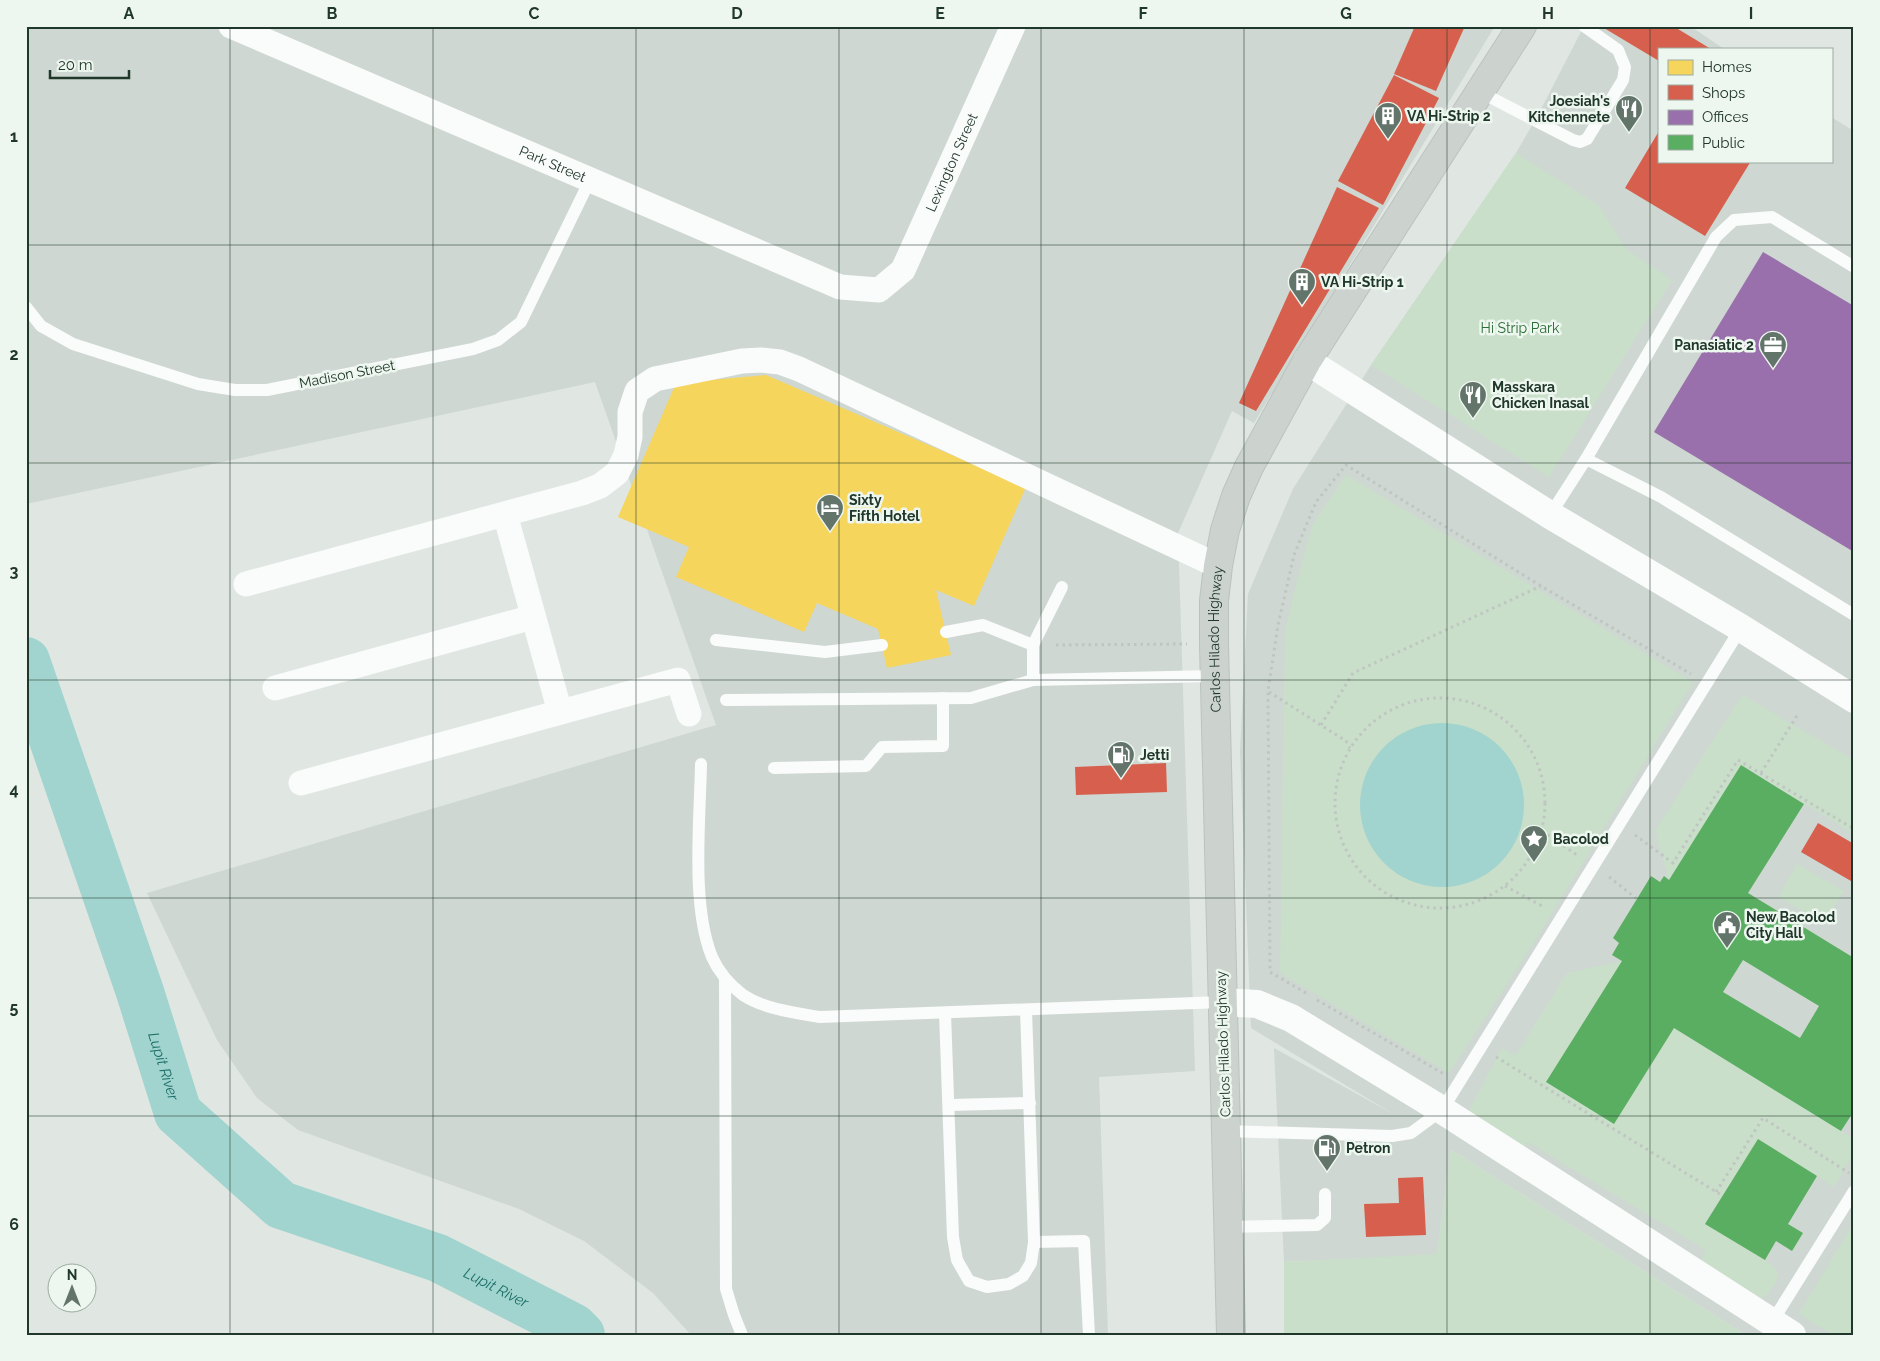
<svg xmlns="http://www.w3.org/2000/svg" width="1880" height="1361" viewBox="0 0 1880 1361" font-family="Raleway,sans-serif">
  <rect width="100%" height="100%" fill="#e0e6e2"/>
  <g fill="#ced7d1">
    <path d="M26 26H1495L1254 423 1232 411 1178 533 1195 1071 1099 1077 1108 1335H691L653 1293 584 1241 519 1209 298 1130 257 1098 217 1040 147 893 716 725 595 382 26 504Z"/>
    <path d="M1584 26H1690L1724 49H1659V161H1831V117L1854 131V1335H1746L1451 1150 1437 1255 1284 1262 1274 1048 1395 1115 1251 1028 1240 751 1248 594 1293 489 1371 365 1516 153 1538 115Z"/>
  </g>
  <g fill="#c9dfca">
    <path d="M1516 153 1599 206 1627 250 1672 280 1549 477 1371 365Z"/>
    <path d="M1346 475 1693 682 1538 936 1449 1073 1280 973 1285 632 1297 581 1313 524Z"/>
    <path d="M1742 695 1854 760V834L1741 765 1669 880 1655 831Z"/>
    <path d="M1797 864 1844 891 1824 924 1778 897Z"/>
    <path d="M1622 961 1546 1082 1614 1123 1674 1028 1854 1139V1152L1834 1187 1758 1139 1705 1223 1765 1260 1778 1271C1779 1281 1770 1294 1761 1299L1699 1263 1706 1250 1528 1142 1520 1154 1465 1118 1502 1048 1516 1055 1567 973Z"/>
    <path d="M1451 1150 1746 1335H1284V1262L1437 1254Z"/>
    <path d="M1854 1222V1335H1833L1799 1314Z"/>
  </g>
  <circle fill="#a1d4ce" cx="1442" cy="805" r="82"/>
  <path fill="#f6d55c" d="M766 375 1026 487 974 606 936 590 951 655 887 668 878 629 817 603 804 632 676 577 689 547 618 517 676 383Z"/>
  <g fill="#d6604d">
    <path d="M1415 26H1465L1436 91 1394 74Z"/>
    <path d="M1605 26H1673L1711 49H1659V61L1604 28Z"/>
    <path d="M1394 75 1439 98 1383 205 1338 181Z"/>
    <path d="M1659 131V161H1751L1705 236 1625 188Z"/>
    <path d="M1337 187 1379 208 1256 411 1239 403Z"/>
    <path d="M1166 763 1167 792 1076 795 1075 767Z"/>
    <path d="M1818 823 1854 844V876L1851 881 1801 852Z"/>
    <path d="M1423 1177 1426 1235 1366 1237 1364 1204 1399 1203 1398 1178Z"/>
  </g>
  <path fill="#9970ab" d="M1763 252 1854 306V552L1654 432Z"/>
  <g fill="#5aae61" fill-rule="evenodd">
    <path d="M1741 765 1804 804 1748 893 1854 958V1111L1841 1131 1674 1028 1614 1124 1546 1082 1622 961 1612 955 1619 943 1613 938 1651 876 1660 882 1664 876 1669 880ZM1743 960 1819 1006 1800 1038 1723 992Z"/>
    <path d="M1758 1139 1817 1176 1788 1224 1803 1233 1792 1251 1776 1241 1765 1260 1705 1224Z"/>
  </g>
  <g fill="none" stroke-linecap="round" stroke-linejoin="round">
    <path stroke="#a1d4ce" stroke-width="48" id="s1" d="M26 661 140 992 178 1113 281 1205 438 1258 573 1327 581 1335"/>
    <defs>
      <g id="primary">
        <path id="s3" d="M1231 1335 1214 644V601L1218 566 1225 530 1236 496 1249 467 1307 361 1522 26"/>
      </g>
    </defs>
    <use href="#primary" stroke="#bbc3be" stroke-width="30"/>
    <g stroke="#bfc6c2" stroke-width="3" stroke-dasharray="2.5 4" stroke-linecap="butt">
      <path d="M1056 645 1187 644"/>
      <path d="M1269 692 1346 741 1350 748"/>
      <circle cx="1440" cy="803" r="105"/>
      <path d="M1321 725 1353 673 1541 586"/>
      <path d="M1761 773 1798 714"/>
      <path d="M1542 831 1577 855"/>
      <path d="M1635 835 1673 863 1738 760 1854 829"/>
      <path d="M1609 877 1637 899"/>
      <path d="M1505 886 1544 907"/>
      <path d="M1306 993 1270 972 1268 691 1278 625 1294 555 1316 502 1346 465 1541 586 1691 674"/>
      <path d="M1317 1000 1444 1074"/>
      <path d="M1496 1057 1723 1196"/>
      <path d="M1716 1192 1763 1118 1849 1173"/>
    </g>
    <g stroke="#fafbfb" stroke-width="12">
      <path d="M1480 92 1573 140 1580 142 1587 139 1623 80 1625 67 1618 50 1584 26"/>
      <path d="M26 307 41 326 73 344 198 384 235 390H267L473 349 498 340 521 322 590 180"/>
      <path d="M1586 459 1716 237 1734 220 1772 217 1854 267"/>
      <path d="M1550 515 1586 459 1661 497 1854 615"/>
      <path d="M946 632 983 625 1033 645"/>
      <path d="M716 640 825 652 882 645"/>
      <path d="M1033 680V645L1062 587"/>
      <path d="M726 700 971 698 1033 680 1214 676"/>
      <path d="M701 764C700 820 691 906 712 957 719 973 730 985 743 995 764 1009 796 1013 820 1017L1222 1002"/>
      <path d="M774 768 866 766 882 747 943 746V698"/>
      <path d="M725 979 726 1289 734 1315 742 1335"/>
      <path d="M945 1013 953 1237 957 1260 969 1281 987 1287 1009 1284 1023 1276 1031 1263 1034 1242 1026 1010"/>
      <path d="M949 1105 1030 1103"/>
      <path d="M1226 1131 1392 1136 1411 1133 1442 1110 1741 628"/>
      <path d="M1324 1149 1325 1134"/>
      <path d="M1228 1227 1317 1225 1325 1218V1194"/>
      <path d="M1034 1242 1084 1241 1089 1335"/>
      <path d="M1772 1322 1854 1191"/>
    </g>
    <g stroke="#fafbfb" stroke-width="25">
      <path id="s2" d="M231 26 840 287 879 290 903 270 1013 26"/>
      <path d="M505 514 560 712"/>
      <path d="M246 584 582 493 600 486 617 473 626 455 630 437V412L637 391 655 379 742 361 761 360 780 362 799 369 1218 566"/>
      <path d="M275 688 533 617"/>
      <path d="M301 783 678 680 689 714"/>
    </g>
    <g stroke="#fafbfb" stroke-width="28">
      <path d="M1307 361 1550 515 1741 628 1854 699"/>
      <path d="M1222 1002 1257 1004 1291 1018 1442 1110 1792 1335"/>
    </g>
    <use href="#primary" stroke="#ccd3cf" stroke-width="28"/>
  </g>
  <path fill="none" stroke="#20372b" stroke-width="1" stroke-opacity="0.55" d="M230 26V1335M433 26V1335M636 26V1335M839 26V1335M1041 26V1335M1244 26V1335M1447 26V1335M1650 26V1335M26 245H1854M26 463H1854M26 680H1854M26 898H1854M26 1116H1854"/>
  <defs>
    <symbol id="restaurant-pin" viewBox="-11 -11 22 30"><path d="M0 17L-7.5 6A9.5 9.5 0 1 1 7.5 6Z" fill="#63746b" stroke="#edf6ef"/><path d="M-5-6h1v4h1v-4h1v4h1v-4h1v5L-1.5 .5V6h-2V.5L-5-1ZM5-6V6H3V1.5H1.5Q1.5-4 5-6Z" fill="#fff"/></symbol>
    <symbol id="building-pin" viewBox="-11 -11 22 30"><path d="M0 17L-7.5 6A9.5 9.5 0 1 1 7.5 6Z" fill="#63746b" stroke="#edf6ef"/><path d="M-4-6H4V6H1V3H-1V6H-4ZM-2.5-4.3h1.7v1.8h-1.7ZM.8-4.3h1.7v1.8H.8ZM-2.5-1h1.7V.8h-1.7ZM.8-1h1.7V.8H.8Z" fill="#fff"/></symbol>
    <symbol id="office-pin" viewBox="-11 -11 22 30"><path d="M0 17L-7.5 6A9.5 9.5 0 1 1 7.5 6Z" fill="#63746b" stroke="#edf6ef"/><path d="M-6-3h4V-5.5h4V-3h4V5H-6ZM-1-4.5V-3h2v-1.5ZM-6 0V1H6V0Z" fill="#fff"/></symbol>
    <symbol id="hotel-pin" viewBox="-11 -11 22 30"><path d="M0 17L-7.5 6A9.5 9.5 0 1 1 7.5 6Z" fill="#63746b" stroke="#edf6ef"/><path d="M-6-4.5h1.5V1H6V5H4.5V3h-9V5H-6ZM-4 0a1.8 1.8 0 1 1 3.6 0ZM.5 0V-2.5h3Q6-2.5 6 0Z" fill="#fff"/></symbol>
    <symbol id="fuel-pin" viewBox="-11 -11 22 30"><path d="M0 17L-7.5 6A9.5 9.5 0 1 1 7.5 6Z" fill="#63746b" stroke="#edf6ef"/><path d="M-5.5-6h7V0h2V4h1.3V-2.5L3-4.5l.8-.8L6-3V5H2.5V1h-1V6h-7ZM-4.2-4.7v3.2H.2V-4.7Z" fill="#fff"/></symbol>
    <symbol id="sight-pin" viewBox="-11 -11 22 30"><path d="M0 17L-7.5 6A9.5 9.5 0 1 1 7.5 6Z" fill="#63746b" stroke="#edf6ef"/><path d="M0-6L1.8-2.2L6-1.7L2.9 1.2L3.7 5.4L0 3.3L-3.7 5.4L-2.9 1.2L-6-1.7L-1.8-2.2Z" fill="#fff"/></symbol>
    <symbol id="civic-pin" viewBox="-11 -11 22 30"><path d="M0 17L-7.5 6A9.5 9.5 0 1 1 7.5 6Z" fill="#63746b" stroke="#edf6ef"/><path d="M-.6-6.5H3V-4.5H.6V-3L4-1V1h2V6H-6V1h2V-1L-.6-3ZM-1.2 2.5V6h2.4V2.5Z" fill="#fff"/></symbol>
  </defs>
  <g fill-rule="evenodd">
    <use href="#restaurant-pin" x="1613" y="93" width="32" height="43"/>
    <use href="#building-pin" x="1372" y="100" width="32" height="43"/>
    <use href="#building-pin" x="1286" y="266" width="32" height="43"/>
    <use href="#office-pin" x="1757" y="329" width="32" height="43"/>
    <use href="#restaurant-pin" x="1457" y="379" width="32" height="43"/>
    <use href="#hotel-pin" x="814" y="492" width="32" height="43"/>
    <use href="#fuel-pin" x="1105" y="739" width="32" height="43"/>
    <use href="#sight-pin" x="1518" y="823" width="32" height="43"/>
    <use href="#civic-pin" x="1711" y="909" width="32" height="43"/>
    <use href="#fuel-pin" x="1311" y="1132" width="32" height="43"/>
  </g>
  <g text-anchor="middle" dominant-baseline="central" stroke-width="5" stroke-linejoin="round" paint-order="stroke">
    <g font-size="14" font-weight="bold" fill="#20372b" stroke="#edf6ef" text-anchor="start">
      <text x="1610" y="101" text-anchor="end">Joesiah's<tspan x="1610" dy="16">Kitchennete</tspan></text>
      <text x="1407" y="116">VA Hi-Strip 2</text>
      <text x="1321" y="282">VA Hi-Strip 1</text>
      <text x="1754" y="345" text-anchor="end">Panasiatic 2</text>
      <text x="1492" y="387">Masskara<tspan x="1492" dy="16">Chicken Inasal</tspan></text>
      <text x="849" y="500">Sixty<tspan x="849" dy="16">Fifth Hotel</tspan></text>
      <text x="1140" y="755">Jetti</text>
      <text x="1553" y="839">Bacolod</text>
      <text x="1746" y="917">New Bacolod<tspan x="1746" dy="16">City Hall</tspan></text>
      <text x="1346" y="1148">Petron</text>
    </g>
    <g font-size="14" fill="#20372b" stroke="#edf6ef">
      <text stroke="none"><textPath href="#s2" startOffset="851">Lexington Street</textPath></text>
      <text stroke="none"><textPath href="#s2" startOffset="350">Park Street</textPath></text>
      <text transform="translate(347 374) rotate(-11)">Madison Street</text>
      <text stroke="none"><textPath href="#s3" startOffset="696">Carlos Hilado Highway</textPath></text>
      <text transform="translate(1223 1044) rotate(-92)">Carlos Hilado Highway</text>
    </g>
    <g font-size="14" fill="#2c6c35" stroke="#edf6ef">
      <text x="1520" y="328">Hi Strip Park</text>
    </g>
    <g font-size="15" font-style="italic" fill="#1d6f69" stroke="#edf6ef">
      <text stroke="none"><textPath href="#s1" startOffset="428">Lupit River</textPath></text>
      <text stroke="none"><textPath href="#s1" startOffset="846">Lupit River</textPath></text>
    </g>
  </g>
  <rect width="1880" height="1361" fill="none" stroke="#edf6ef" stroke-width="55"/>
  <rect x="1658" y="48" width="175" height="115" fill="#edf6ef" stroke="#9baaa1"/>
  <rect x="1668" y="60" width="25" height="15" fill="#f6d55c" stroke="#9baaa1"/>
  <text x="1702" y="72" font-size="15" fill="#20372b">Homes</text>
  <rect x="1668" y="85" width="25" height="15" fill="#d6604d" stroke="#9baaa1"/>
  <text x="1702" y="98" font-size="15" fill="#20372b">Shops</text>
  <rect x="1668" y="110" width="25" height="15" fill="#9970ab" stroke="#9baaa1"/>
  <text x="1702" y="122" font-size="15" fill="#20372b">Offices</text>
  <rect x="1668" y="135" width="25" height="15" fill="#5aae61" stroke="#9baaa1"/>
  <text x="1702" y="148" font-size="15" fill="#20372b">Public</text>
  <g transform="translate(72 1288)"><circle r="24" fill="#edf6ef" stroke="#9baaa1"/>
  <path d="M0-4L9 19L0 12L-9 19Z" fill="#63746b"/>
  <text y="-8" font-size="14" font-weight="bold" text-anchor="middle" fill="#20372b">N</text>
  </g>
  <path d="M50 70v8h79v-8" fill="none" stroke="#20372b" stroke-width="2.5"/>
  <text x="58" y="70" font-size="15" fill="#20372b" stroke="#edf6ef" stroke-width="4" paint-order="stroke">20 m</text>
  <rect x="28" y="28" width="1824" height="1306" fill="none" stroke="#20372b" stroke-width="2"/>
  <g font-size="16" text-anchor="middle" font-weight="bold" fill="#20372b">
    <text x="129" y="19">A</text>
    <text x="332" y="19">B</text>
    <text x="534" y="19">C</text>
    <text x="737" y="19">D</text>
    <text x="940" y="19">E</text>
    <text x="1143" y="19">F</text>
    <text x="1346" y="19">G</text>
    <text x="1548" y="19">H</text>
    <text x="1751" y="19">I</text>
    <text x="14" y="142">1</text>
    <text x="14" y="360">2</text>
    <text x="14" y="577">3</text>
    <text x="14" y="795">4</text>
    <text x="14" y="1013">5</text>
    <text x="14" y="1230">6</text>
  </g>
</svg>
